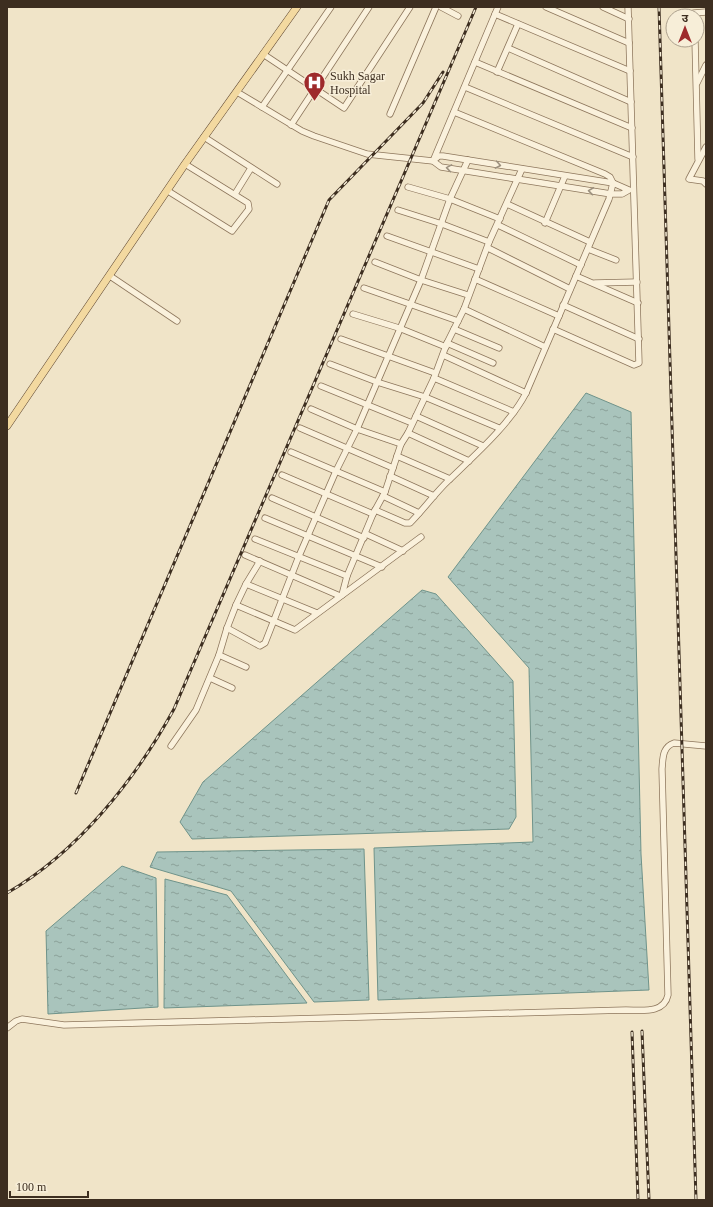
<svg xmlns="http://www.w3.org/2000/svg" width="713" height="1207" viewBox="0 0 713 1207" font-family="'Times New Roman','Noto Sans Devanagari',serif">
  <defs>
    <pattern id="water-ripples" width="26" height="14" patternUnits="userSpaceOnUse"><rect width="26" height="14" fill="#a9c4bc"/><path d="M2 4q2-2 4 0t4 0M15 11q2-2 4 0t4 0" fill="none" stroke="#8ba098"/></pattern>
  </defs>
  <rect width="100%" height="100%" fill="#f0e4c8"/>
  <g fill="url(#water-ripples)" stroke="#6f938a">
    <path d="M586 393 631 412 641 854 649 990 378 1000 374 848 533 842 529 668 448 577Z"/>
    <path d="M422 590 436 594 513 681 516 817 509 829 192 839 180 822 203 782Z"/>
    <path d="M364 849 369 1000 314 1002 231 891 150 867 157 852Z"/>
    <path d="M122 866 156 878 158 1007 48 1014 46 931Z"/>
    <path d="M165 879 227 895 307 1003 164 1008Z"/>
  </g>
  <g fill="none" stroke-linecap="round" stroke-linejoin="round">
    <defs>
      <g id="minor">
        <path d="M441 7 458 16"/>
        <path d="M546 7 629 43"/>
        <path d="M603 7 629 19"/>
        <path d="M694 13 706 12"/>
        <path d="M495 14 630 71"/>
        <path d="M695 40 698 159"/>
        <path d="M508 48 631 102"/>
        <path d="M263 54 344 108 410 7"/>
        <path d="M475 62 632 128"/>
        <path d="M497 72 518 24"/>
        <path d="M697 83 706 65"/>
        <path d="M465 87 633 157"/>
        <path d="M237 92 302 131 314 136 367 154 433 161 439 156H443L613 183 629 190 622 194H611L441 167 433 161"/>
        <path d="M262 107 331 7"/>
        <path d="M390 114 436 7"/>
        <path d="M291 125 369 7"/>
        <path d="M204 137 277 184"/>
        <path d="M706 147 689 179 703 181 706 184"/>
        <path d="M433 161 498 7"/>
        <path d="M408 187 450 199 500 219"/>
        <path d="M168 191 232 231 249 209 248 203 185 164"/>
        <path d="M235 194 251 168"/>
        <path d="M507 204 590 242"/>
        <path d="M398 210 442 224 489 242"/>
        <path d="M545 223 565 176"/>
        <path d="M498 225 581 265"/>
        <path d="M387 236 479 269"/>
        <path d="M488 248 570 289"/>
        <path d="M588 249 616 260"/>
        <path d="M375 262 421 280 468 295"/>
        <path d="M110 276 177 321"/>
        <path d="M576 276 638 303"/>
        <path d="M475 279 559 316"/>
        <path d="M595 283 637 282"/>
        <path d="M364 288 458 321"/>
        <path d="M563 305 639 339"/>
        <path d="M464 309 545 347"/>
        <path d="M353 314 399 328 446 347"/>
        <path d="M454 329 499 348"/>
        <path d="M553 329 634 365 639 363 628 7"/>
        <path d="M341 339 435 373"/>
        <path d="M447 343 493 363"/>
        <path d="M443 355 526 393"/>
        <path d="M330 364 377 382 425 397 499 428"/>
        <path d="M434 378 514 412"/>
        <path d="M321 386 412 423"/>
        <path d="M311 409 357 429 401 444"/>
        <path d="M416 416 483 446"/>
        <path d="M300 428 393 468"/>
        <path d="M408 433 469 461"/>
        <path d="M291 452 385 492"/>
        <path d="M397 456 450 479"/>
        <path d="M282 475 373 514"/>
        <path d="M390 476 434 496"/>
        <path d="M383 496 419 513"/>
        <path d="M272 498 364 538"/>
        <path d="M375 510 405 523H410C424 509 435 493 449 480 475 455 510 424 526 393L609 199 613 183 610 177 605 174 454 112"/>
        <path d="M265 518 382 567"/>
        <path d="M366 534 403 551"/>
        <path d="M255 539 347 576"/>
        <path d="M245 555 340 596"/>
        <path d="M246 584 317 613"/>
        <path d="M342 595 347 576 373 514 385 492 401 444 408 433 434 378 447 343 464 309 489 242 522 169"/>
        <path d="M236 605 295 630 421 537"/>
        <path d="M227 628 260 646 265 643 299 556 336 471 357 429 421 280 450 199 468 160"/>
        <path d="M219 655 246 667"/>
        <path d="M210 678 232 688"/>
        <path d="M171 746 196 710 219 655 227 628 236 605 246 584 260 561"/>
        <path d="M7 1028 16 1021 22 1019 64 1025 626 1010C642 1010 664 1014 668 995L662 769C663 759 662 747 674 743L706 746"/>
      </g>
      <path id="major" d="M7 426 185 164 297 7"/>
    </defs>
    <use href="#minor" stroke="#8d765c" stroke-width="7"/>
    <use href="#major" stroke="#5b4430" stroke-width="8"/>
    <use href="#minor" stroke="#faf1dc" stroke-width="5.5"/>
    <use href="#major" stroke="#f3d9a0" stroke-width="7"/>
    <defs>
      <g id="rail">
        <path d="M659 7 696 1200"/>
        <path d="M76 793 329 200 423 103 443 72"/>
        <path d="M7 893C78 852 135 780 174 709L476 7"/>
        <path d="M642 1031 649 1200"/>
        <path d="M632 1032 638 1200"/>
      </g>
    </defs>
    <use href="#rail" stroke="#3d2e20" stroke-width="3"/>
    <use href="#rail" stroke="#f7eed8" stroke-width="1.5" stroke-dasharray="4.5" stroke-linecap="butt"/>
  </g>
  <defs><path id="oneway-chevron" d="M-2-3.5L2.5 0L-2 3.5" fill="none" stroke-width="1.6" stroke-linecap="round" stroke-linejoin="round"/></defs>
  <g stroke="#9c907e">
    <use href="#oneway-chevron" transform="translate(498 165) rotate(10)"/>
    <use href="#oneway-chevron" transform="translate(449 168) rotate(-171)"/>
    <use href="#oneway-chevron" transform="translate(591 191) rotate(-172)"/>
  </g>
  <defs>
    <symbol id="hospital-pin" viewBox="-11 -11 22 30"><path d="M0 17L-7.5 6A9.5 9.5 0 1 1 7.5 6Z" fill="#9e2a2b" stroke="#f7eed8"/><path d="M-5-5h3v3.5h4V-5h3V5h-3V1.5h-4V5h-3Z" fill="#fff"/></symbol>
  </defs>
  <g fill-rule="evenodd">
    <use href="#hospital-pin" x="302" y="70" width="25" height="34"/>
  </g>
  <g text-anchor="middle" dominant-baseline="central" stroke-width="3" stroke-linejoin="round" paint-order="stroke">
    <g font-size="12" fill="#3d2e20" stroke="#f7eed8" text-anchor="start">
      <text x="330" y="76">Sukh Sagar<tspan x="330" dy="14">Hospital</tspan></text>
    </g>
  </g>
  <rect width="713" height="1207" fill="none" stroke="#3d2e20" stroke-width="16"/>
  <g transform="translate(685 28)"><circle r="19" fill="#f7eed8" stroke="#ada18e"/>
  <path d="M0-3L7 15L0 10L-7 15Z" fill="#9e2a2b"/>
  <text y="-6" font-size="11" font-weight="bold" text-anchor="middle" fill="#3d2e20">उ</text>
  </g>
  <path d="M10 1191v6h78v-6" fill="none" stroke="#3d2e20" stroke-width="2"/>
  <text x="16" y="1191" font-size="12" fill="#3d2e20" stroke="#f7eed8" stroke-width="3" paint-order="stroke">100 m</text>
</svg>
